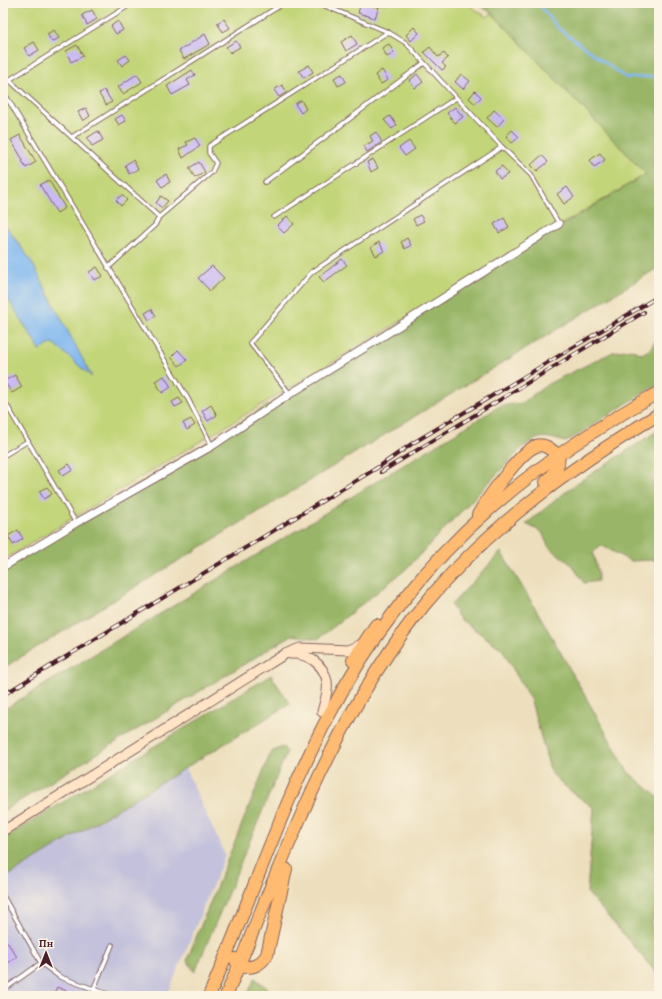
<svg xmlns="http://www.w3.org/2000/svg" width="662" height="999" viewBox="0 0 662 999" font-family="Alegreya,serif">
  <rect width="100%" height="100%" fill="#fcf5e5"/>
  <filter id="ink" filterUnits="userSpaceOnUse"><feTurbulence type="fractalNoise" baseFrequency=".025" numOctaves="2"/><feDisplacementMap in="SourceGraphic" scale="8" xChannelSelector="R" yChannelSelector="G"/><feConvolveMatrix kernelMatrix="1 2 1 2 8 2 1 2 1" color-interpolation-filters="sRGB"/></filter>
  <filter id="wash" filterUnits="userSpaceOnUse"><feTurbulence type="fractalNoise" baseFrequency=".012" numOctaves="4" result="noise"/><feDisplacementMap in="SourceGraphic" scale="16" xChannelSelector="R" yChannelSelector="G"/><feGaussianBlur stdDeviation="0.9" result="paint"/><feColorMatrix in="noise" values="0 0 0 0 0 0 0 0 0 0 0 0 0 0 0 0 0 1.4 0 .05"/><feComposite in="paint" operator="in"/></filter>
  <g filter="url(#wash)">
    <rect width="100%" height="100%" fill="#eddfbd"/>
    <path fill="#c3c1db" d="M185 768 225 855 167 996H3V879Z"/>
    <path fill="#c2d578" stroke="#867a52" d="M3 3H465L487 17 492 13 646 174 3 560Z"/>
    <g fill="#99b668" stroke="#726a4a">
      <path d="M475 3H640L659 13V267L3 668V567L646 174 492 13Z"/>
      <path d="M659 336V383L566 442C544 436 540 434 522 448L405 570 318 639 292 635 3 811V710L500 406 522 403 548 384 613 352 631 349 642 354 649 350Z"/>
      <path d="M659 430V563L656 560 630 561 601 545 593 553 598 573V581L584 583 572 565 548 546 542 532 526 524 577 483Z"/>
      <path d="M501 552 540 616 628 772 659 798V900L651 925 659 936V976L587 892 594 808 568 789 551 773 531 701 502 649 460 619 451 605Z"/>
      <path d="M271 675 290 704 3 879V839Z"/>
      <path d="M283 747 287 752 195 972 187 960 271 752Z"/>
      <path d="M255 978 270 991 268 996H247Z"/>
    </g>
    <path fill="#80b8f0" stroke="#656c8e" d="M3 222 31 261 92 377 53 343 40 350 3 291Z"/>
    <g fill="none" stroke-linecap="round" stroke-linejoin="round">
      <path stroke="#80b8f0" stroke-width="2.5" d="M538 3 558 28 626 78 659 76"/>
    </g>
    <g id="blocks">
      <g fill="#c9b9f4">
        <path d="M361 3 379 7 375 18 358 13Z"/>
        <path d="M92 10 97 19 87 25 82 15Z"/>
        <path d="M224 19 230 28 223 32 217 23Z"/>
        <path d="M118 21 123 30 116 34 111 26Z"/>
        <path d="M414 27 419 33 411 41 406 35Z"/>
        <path d="M54 30 59 38 52 42 47 34Z"/>
        <path d="M205 34 210 44 184 59 179 51Z"/>
        <path d="M352 35 357 44 346 51 341 42Z"/>
        <path d="M236 41 240 47 230 53 226 47Z"/>
        <path d="M34 42 39 50 29 56 24 48Z"/>
        <path d="M389 44 394 53 387 57 382 48Z"/>
        <path d="M77 45 83 56 71 62 66 51Z"/>
        <path d="M430 47 438 57 444 53 448 58 442 63 446 67 442 70 424 52Z"/>
        <path d="M126 55 130 60 122 66 118 60Z"/>
        <path d="M309 65 313 72 304 78 299 71Z"/>
        <path d="M192 70 195 75 187 80 190 85 172 95 167 86Z"/>
        <path d="M382 70 388 80 381 84 375 75Z"/>
        <path d="M137 74 142 82 123 94 118 87Z"/>
        <path d="M342 74 346 82 338 86 334 78Z"/>
        <path d="M417 74 423 82 415 88 409 81Z"/>
        <path d="M461 74 470 81 463 89 455 82Z"/>
        <path d="M282 85 287 92 279 97 274 90Z"/>
        <path d="M104 90 112 102 106 105 99 94Z"/>
        <path d="M475 91 481 97 475 104 469 98Z"/>
        <path d="M301 100 306 109 301 113 295 104Z"/>
        <path d="M455 107 463 117 455 123 447 113Z"/>
        <path d="M86 108 90 116 83 121 78 112Z"/>
        <path d="M494 110 504 119 497 127 487 118Z"/>
        <path d="M122 115 126 121 119 125 115 119Z"/>
        <path d="M390 116 397 125 392 129 384 120Z"/>
        <path d="M512 130 519 137 512 143 506 136Z"/>
        <path d="M98 131 103 140 92 146 87 138Z"/>
        <path d="M376 132 382 142 367 152 364 146 373 141 370 136Z"/>
        <path d="M20 135 36 162 26 168 22 161 23 160 11 140Z"/>
        <path d="M195 138 200 146 183 158 179 149 188 145 186 142Z"/>
        <path d="M409 141 415 149 405 156 399 148Z"/>
        <path d="M600 153 605 160 594 167 590 160Z"/>
        <path d="M542 155 548 162 537 171 531 165Z"/>
        <path d="M373 159 378 168 371 172 367 162Z"/>
        <path d="M133 160 138 169 129 174 125 165Z"/>
        <path d="M199 162 205 172 195 178 189 168Z"/>
        <path d="M502 166 508 174 500 179 495 171Z"/>
        <path d="M166 174 170 182 162 187 157 180Z"/>
        <path d="M49 180 65 208 57 213 40 185Z"/>
        <path d="M567 187 574 197 564 204 557 194Z"/>
        <path d="M122 195 127 200 121 206 116 200Z"/>
        <path d="M161 196 168 201 162 208 156 203Z"/>
        <path d="M420 215 424 221 416 225 413 219Z"/>
        <path d="M287 216 294 224 284 233 277 226Z"/>
        <path d="M504 218 509 227 499 233 494 224Z"/>
        <path d="M407 238 411 245 405 249 401 242Z"/>
        <path d="M379 242 384 251 376 256 371 247Z"/>
        <path d="M342 259 347 265 324 282 319 277Z"/>
        <path d="M212 266 224 278 210 291 198 278Z"/>
        <path d="M97 267 103 276 94 280 89 272Z"/>
        <path d="M152 309 156 316 149 320 145 313Z"/>
        <path d="M178 350 187 360 179 366 171 357Z"/>
        <path d="M15 375 22 387 12 393 4 381Z"/>
        <path d="M164 376 171 387 162 393 155 381Z"/>
        <path d="M179 398 183 403 175 407 172 402Z"/>
        <path d="M211 405 217 415 208 421 202 411Z"/>
        <path d="M191 419 195 425 187 430 183 423Z"/>
        <path d="M69 464 73 470 63 476 59 470Z"/>
        <path d="M47 487 52 494 44 499 39 491Z"/>
        <path d="M18 530 23 539 13 545 8 536Z"/>
        <path d="M3 936 17 957 3 966Z"/>
        <path d="M57 987 78 996H53Z"/>
      </g>
    </g>
  </g>
  <g filter="url(#ink)">
    <use href="#blocks" fill-opacity="0" stroke="#83625e" stroke-width="1"/>
    <g fill="none" stroke-linecap="round" stroke-linejoin="round">
      <defs>
        <g id="lane">
          <path d="M318 3 388 32 406 43 502 147 531 175 559 224"/>
          <path d="M9 80 159 217 212 172 216 163 209 153V146L388 32"/>
          <path d="M3 82 9 80 133 3"/>
          <path d="M3 91 188 399 212 446"/>
          <path d="M72 137 284 3"/>
          <path d="M265 182 424 63"/>
          <path d="M274 217 456 98"/>
          <path d="M108 268 155 225 159 217"/>
          <path d="M290 394 250 343 312 272 502 147"/>
          <path d="M3 399 76 523"/>
          <path d="M3 456 28 441"/>
          <path d="M3 896 41 963"/>
          <path d="M3 988 9 986 41 963 60 977 113 996"/>
          <path d="M93 996 94 988 112 945"/>
        </g>
        <path id="street" d="M3 567 76 523 212 446 290 394 363 349 559 224"/>
        <g id="secondary">
          <path d="M290 654C307 653 323 663 327 681 329 691 324 703 322 712"/>
          <path d="M3 831 285 654 300 648 348 650 362 644"/>
        </g>
        <g id="highway">
          <path d="M478 515C487 499 520 452 536 446 545 443 551 450 558 455 560 468 555 473 546 482"/>
          <path d="M353 660 376 625"/>
          <path d="M235 959 239 966C252 969 259 966 267 955L286 869"/>
          <path d="M209 996C249 904 281 807 328 717 368 639 426 564 492 507 543 462 601 425 659 392"/>
          <path d="M226 996C283 862 331 718 425 604 490 525 572 467 659 414"/>
        </g>
      </defs>
      <use href="#lane" stroke="#83625e" stroke-width="5.5"/>
      <use href="#street" stroke="#83625e" stroke-width="9"/>
      <use href="#secondary" stroke="#83625e" stroke-width="11"/>
      <use href="#highway" stroke="#83625e" stroke-width="14"/>
      <use href="#lane" stroke="#fff" stroke-width="3.5"/>
      <use href="#street" stroke="#fff" stroke-width="7"/>
      <use href="#secondary" stroke="#ffe4c6" stroke-width="9"/>
      <use href="#highway" stroke="#ffbb71" stroke-width="12"/>
      <defs>
        <g id="rail">
          <path d="M381 472 644 312"/>
          <path d="M3 695 380 466 413 443 659 296"/>
        </g>
      </defs>
      <use href="#rail" stroke="#4a1f2b" stroke-width="4"/>
      <use href="#rail" stroke="#fcf5e5" stroke-width="2.5" stroke-dasharray="8" stroke-linecap="butt"/>
    </g>
  </g>
  <rect width="662" height="999" fill="none" stroke="#fcf5e5" stroke-width="16"/>
  <g transform="translate(46 953)" stroke="#fcf5e5" stroke-width="3" paint-order="stroke">
  <path d="M0-3L7 15L0 10L-7 15Z" fill="#4a1f2b"/>
  <text y="-6" font-size="11" font-weight="bold" text-anchor="middle" fill="#4a1f2b">Пн</text>
  </g>
</svg>
